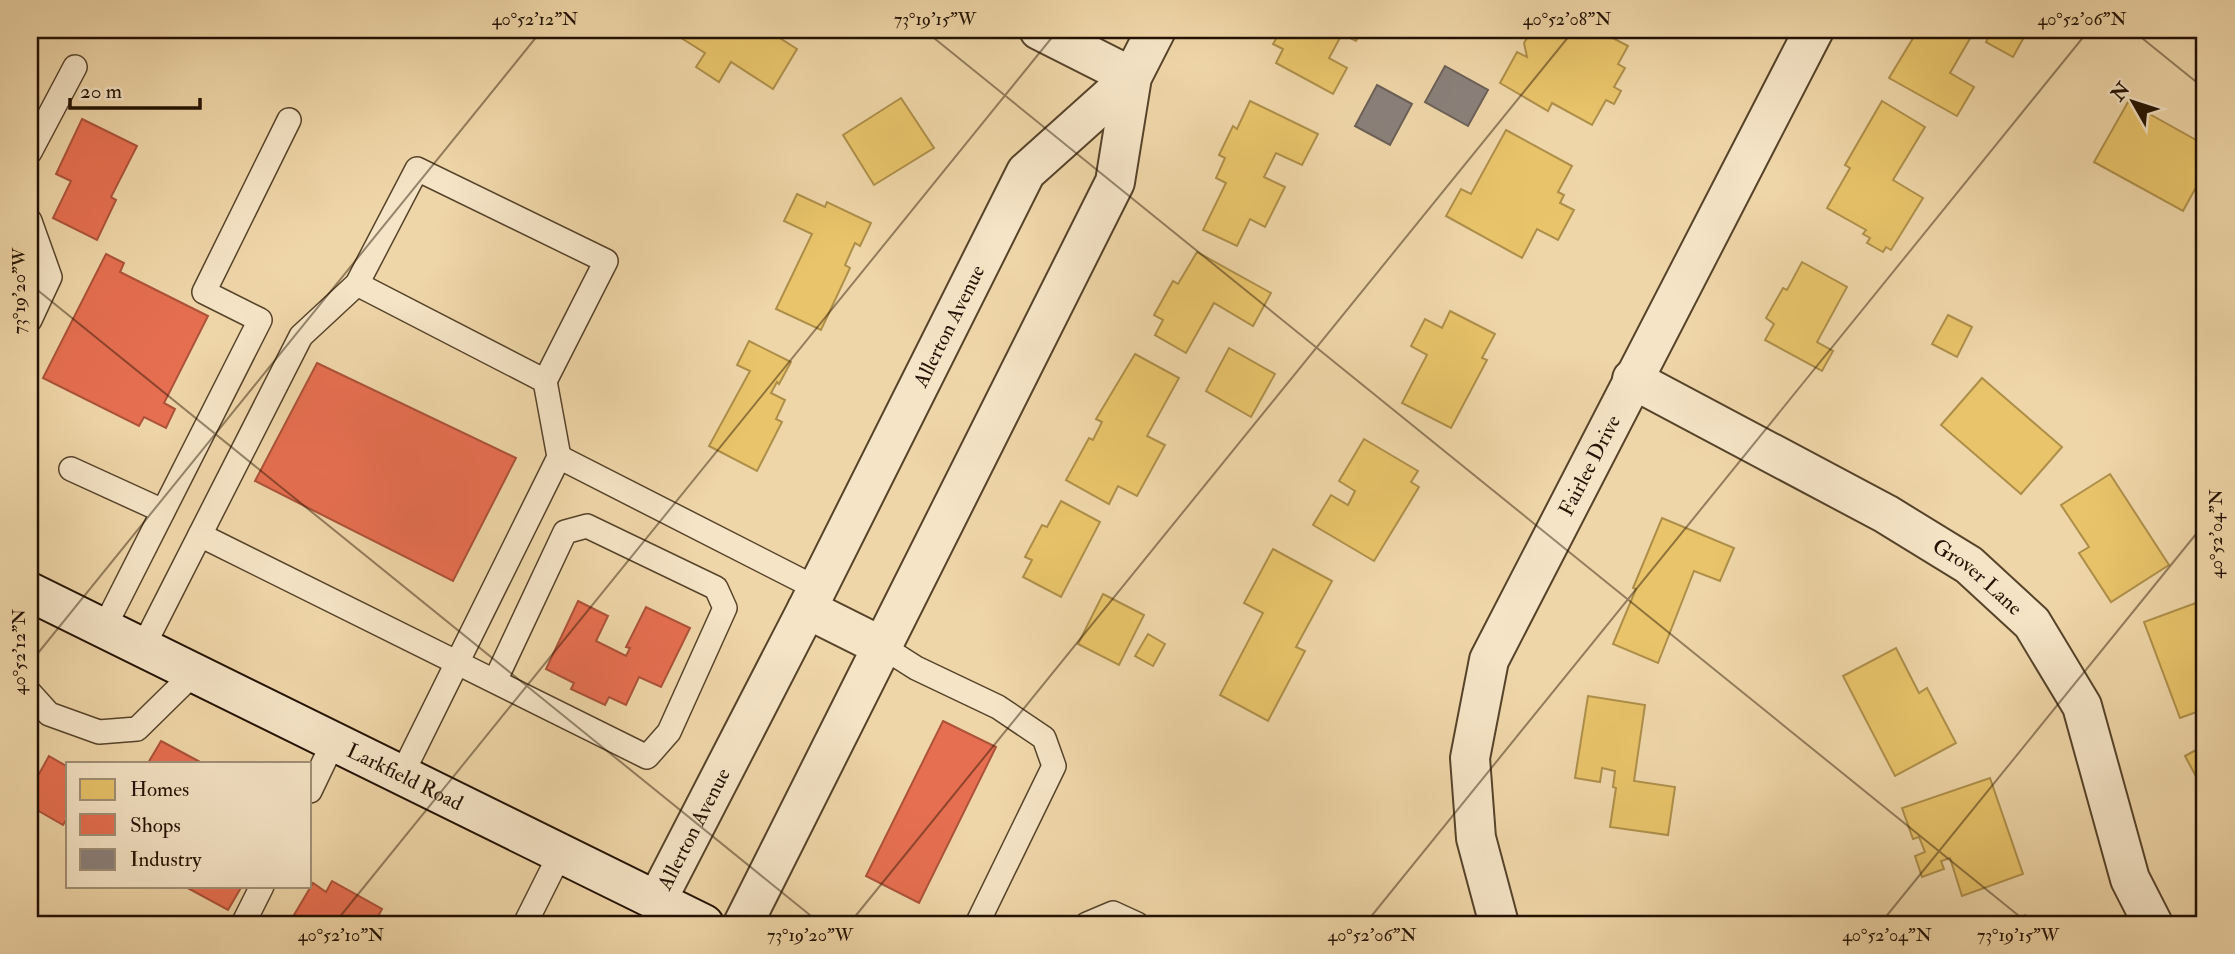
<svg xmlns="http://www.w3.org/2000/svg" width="2235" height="954" viewBox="0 0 2235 954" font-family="'IM FELL Double Pica',serif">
  <rect width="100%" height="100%" fill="#efd6a8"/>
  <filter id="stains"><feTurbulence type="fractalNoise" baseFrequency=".00286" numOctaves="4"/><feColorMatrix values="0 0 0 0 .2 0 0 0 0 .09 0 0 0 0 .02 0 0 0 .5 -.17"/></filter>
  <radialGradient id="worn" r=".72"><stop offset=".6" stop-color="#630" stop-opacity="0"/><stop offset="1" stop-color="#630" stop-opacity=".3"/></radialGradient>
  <g fill="#e9c46a" stroke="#ae8f4a" stroke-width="2">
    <path d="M682 30H773L772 33 797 49 773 89 731 62 719 82 696 67 705 53 678 36Z"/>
    <path d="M1281 30H1362L1356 41 1342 34 1329 58 1347 68 1333 94 1276 63 1283 49 1273 44Z"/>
    <path d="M1532 30H1610L1607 35 1628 46 1618 64 1625 68 1614 87 1621 91 1614 104 1606 100 1592 125 1552 103 1548 111 1500 83 1517 52 1527 57 1524 43Z"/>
    <path d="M1918 30H1975L1950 73 1974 87 1957 116 1889 78Z"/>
    <path d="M1992 30H2028L2013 57 1986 42Z"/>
    <path d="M901 98 934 148 874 185 843 135Z"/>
    <path d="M1250 101 1318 134 1302 165 1276 153 1264 177 1285 187 1265 227 1250 219 1237 246 1203 230 1226 183 1216 178 1225 158 1219 155 1233 126 1237 129Z"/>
    <path d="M1882 101 1925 127 1893 180 1923 198 1891 250 1886 247 1883 252 1867 243 1870 238 1863 234 1866 230 1827 208 1850 168 1845 165Z"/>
    <path d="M2128 102 2205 145V171L2183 211 2094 162Z"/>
    <path d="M1506 130 1572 166 1558 192 1564 195 1560 203 1574 210 1558 240 1537 229 1522 258 1446 216 1461 189 1471 194Z"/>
    <path d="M797 194 825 207 827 202 871 223 860 246 855 243 845 265 850 268 821 330 776 309 812 234 784 221Z"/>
    <path d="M1197 252 1271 293 1253 326 1214 303 1186 353 1155 335 1163 320 1154 315 1173 281 1178 284Z"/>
    <path d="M1802 262 1847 287 1817 342 1833 351 1822 371 1765 340 1774 324 1766 318 1783 288 1787 290Z"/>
    <path d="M1450 311 1495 334 1482 358 1487 360 1451 428 1402 403 1427 355 1411 346 1425 319 1442 328Z"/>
    <path d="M1948 315 1972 327 1957 357 1932 344Z"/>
    <path d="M749 341 791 362 779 384 777 382 771 393 785 400 776 419 782 422 757 471 709 446 750 371 737 365Z"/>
    <path d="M1229 348 1275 374 1251 417 1206 391Z"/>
    <path d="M1135 354 1179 378 1147 436 1165 445 1137 496 1118 486 1109 504 1066 480 1089 438 1093 440 1102 422 1096 419Z"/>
    <path d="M1982 378 2062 447 2021 494 1941 425Z"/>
    <path d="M1364 439 1418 471 1411 482 1419 487 1374 561 1313 525 1331 495 1348 505 1355 491 1339 481Z"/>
    <path d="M2110 474 2169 565 2111 602 2079 553 2089 547 2061 505Z"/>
    <path d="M1061 501 1100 522 1061 597 1023 577 1032 560 1025 557 1042 525 1047 527Z"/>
    <path d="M1662 518 1734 548 1720 581 1694 571 1658 663 1613 644 1636 589 1633 588Z"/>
    <path d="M1273 549 1332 581 1296 647 1305 651 1268 721 1220 695 1263 613 1244 603Z"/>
    <path d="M1103 594 1144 615 1119 665 1078 644Z"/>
    <path d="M2204 600 2205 709 2180 718 2144 622Z"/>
    <path d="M1148 634 1165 644 1153 666 1135 656Z"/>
    <path d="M1896 648 1919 693 1927 688 1956 743 1895 776 1843 676Z"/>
    <path d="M1588 696 1645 705 1634 781 1675 787 1668 835 1610 827 1616 788 1613 787 1615 771 1602 768 1600 782 1575 778Z"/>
    <path d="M2205 745V793L2185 756Z"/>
    <path d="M1990 778 2023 874 1962 896 1950 858 1941 861 1944 869 1922 877 1915 856 1925 852 1919 837 1913 839 1902 808Z"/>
    <path d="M2025 915 2031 924H2011Z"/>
  </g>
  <g fill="#e76f51" stroke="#ac5339" stroke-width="2">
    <path d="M82 119 137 146 111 197 116 200 97 240 53 218 71 181 56 174Z"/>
    <path d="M106 254 124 263 120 272 208 316 164 403 175 409 166 428 144 417 139 426 43 378Z"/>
    <path d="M317 363 516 458 453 581 255 481Z"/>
    <path d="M578 601 608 616 596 641 626 656 630 648 626 647 646 607 690 628 661 687 639 677 626 705 609 697 605 705 571 689 574 683 546 669Z"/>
    <path d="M943 721 996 747 919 903 866 876Z"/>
    <path d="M161 741 202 763H148Z"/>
    <path d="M49 756 68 767V817L63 825 30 806V769L39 774Z"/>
    <path d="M332 881 382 909 374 924H309L294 915 313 883 326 892Z"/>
    <path d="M184 886H242L228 910Z"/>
  </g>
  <g fill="#8a817c" stroke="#6b6057" stroke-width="2">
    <path d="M1445 66 1488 90 1468 126 1425 102Z"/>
    <path d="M1377 85 1412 104 1390 145 1355 126Z"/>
  </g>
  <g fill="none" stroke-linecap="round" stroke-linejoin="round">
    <defs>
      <g id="lane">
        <path d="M30 152 75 67"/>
        <path d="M30 221 50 277 30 320"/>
        <path d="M357 284 545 381 559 457 402 774"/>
        <path d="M559 457 816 588"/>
        <path d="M71 469 163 511"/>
        <path d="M200 535C349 609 498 683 647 757L669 732 725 608 716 588 587 526 565 532 495 681"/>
        <path d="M104 628 260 320 204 292 289 120"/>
        <path d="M143 647 301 336 357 284 417 169 606 261 545 381"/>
        <path d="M883 647 916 668 998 707 1044 738 1054 766 977 924"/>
        <path d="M30 693 49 714 99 732 137 729 194 673"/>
        <path d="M310 791 334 741"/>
        <path d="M243 924 262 886"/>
        <path d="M525 924 561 852"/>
        <path d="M1087 924 1113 913 1137 924"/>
      </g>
      <g id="street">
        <path d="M1039 30 1132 77"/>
        <path id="s1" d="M1632 379 1886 514 1969 565 2032 623 2082 706 2130 879 2153 924"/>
        <path d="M807 609 883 647"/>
        <path id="s2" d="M657 900 807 609 1026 172 1132 77"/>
        <path d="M743 924 1115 182 1132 77 1156 30"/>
        <path id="s3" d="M1499 924 1476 838 1470 758 1489 660 1814 30"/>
      </g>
      <g id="secondary">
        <path id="s4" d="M30 592 704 924"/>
      </g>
    </defs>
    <use href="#lane" stroke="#56432a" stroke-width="26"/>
    <use href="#street" stroke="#56432a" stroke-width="42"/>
    <use href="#secondary" stroke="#231200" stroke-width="42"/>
    <use href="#lane" stroke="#f5e4c6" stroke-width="23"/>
    <use href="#street" stroke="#f5e4c6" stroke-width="38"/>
    <use href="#secondary" stroke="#f5e4c6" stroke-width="38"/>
  </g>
  <path fill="none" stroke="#231200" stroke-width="2" stroke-opacity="0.45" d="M924 30 2029 924M2132 30 2205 89M30 284 821 924M30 663 542 30M334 924 1058 30M849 924 1574 30M1365 924 2089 30M1880 924 2205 523"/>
  <g text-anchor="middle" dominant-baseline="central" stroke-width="7" stroke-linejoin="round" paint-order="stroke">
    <g font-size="21" fill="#231200" stroke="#f5e4c6">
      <text stroke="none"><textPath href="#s2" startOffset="644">Allerton Avenue</textPath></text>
      <text stroke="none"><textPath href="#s3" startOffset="488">Fairlee Drive</textPath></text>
      <text stroke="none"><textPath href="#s1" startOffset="399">Grover Lane</textPath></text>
      <text stroke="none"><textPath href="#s4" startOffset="418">Larkfield Road</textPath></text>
      <text stroke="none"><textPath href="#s2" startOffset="80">Allerton Avenue</textPath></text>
    </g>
  </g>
  <rect width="2235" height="954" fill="none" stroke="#efd6a8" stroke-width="77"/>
  <rect x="66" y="762" width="245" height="126" fill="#f5e4c6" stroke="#a19077" stroke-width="2"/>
  <rect x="80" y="779" width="35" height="21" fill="#e9c46a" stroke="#a19077" stroke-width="2"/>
  <text x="130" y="796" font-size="21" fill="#231200">Homes</text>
  <rect x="80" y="814" width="35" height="21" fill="#e76f51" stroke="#a19077" stroke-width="2"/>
  <text x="130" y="832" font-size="21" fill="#231200">Shops</text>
  <rect x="80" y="849" width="35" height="21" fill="#8a817c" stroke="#a19077" stroke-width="2"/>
  <text x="130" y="866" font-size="21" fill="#231200">Industry</text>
  <g transform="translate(2133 102) rotate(309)" stroke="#f5e4c6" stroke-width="5" paint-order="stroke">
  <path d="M0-5L12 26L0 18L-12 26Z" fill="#231200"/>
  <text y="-10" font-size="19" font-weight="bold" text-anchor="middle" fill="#231200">N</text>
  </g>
  <path d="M70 98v10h130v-10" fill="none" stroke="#231200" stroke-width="3.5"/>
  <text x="80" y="98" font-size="21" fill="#231200" stroke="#f5e4c6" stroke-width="5" paint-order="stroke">20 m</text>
  <rect x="38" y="38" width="2158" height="878" fill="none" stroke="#231200" stroke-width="2.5"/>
  <g font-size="18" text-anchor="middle" fill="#231200">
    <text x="535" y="25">40°52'12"N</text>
    <text x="935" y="25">73°19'15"W</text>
    <text x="1567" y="25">40°52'08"N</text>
    <text x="2082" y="25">40°52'06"N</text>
    <text transform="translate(19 291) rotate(-90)" y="6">73°19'20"W</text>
    <text transform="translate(2216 534) rotate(-90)" y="6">40°52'04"N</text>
    <text transform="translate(19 652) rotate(-90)" y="6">40°52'12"N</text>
    <text x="341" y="941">40°52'10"N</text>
    <text x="810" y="941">73°19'20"W</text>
    <text x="1372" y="941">40°52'06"N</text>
    <text x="1887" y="941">40°52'04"N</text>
    <text x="2018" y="941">73°19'15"W</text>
  </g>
  <rect width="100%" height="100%" filter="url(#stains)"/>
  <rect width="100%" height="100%" fill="url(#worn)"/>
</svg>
